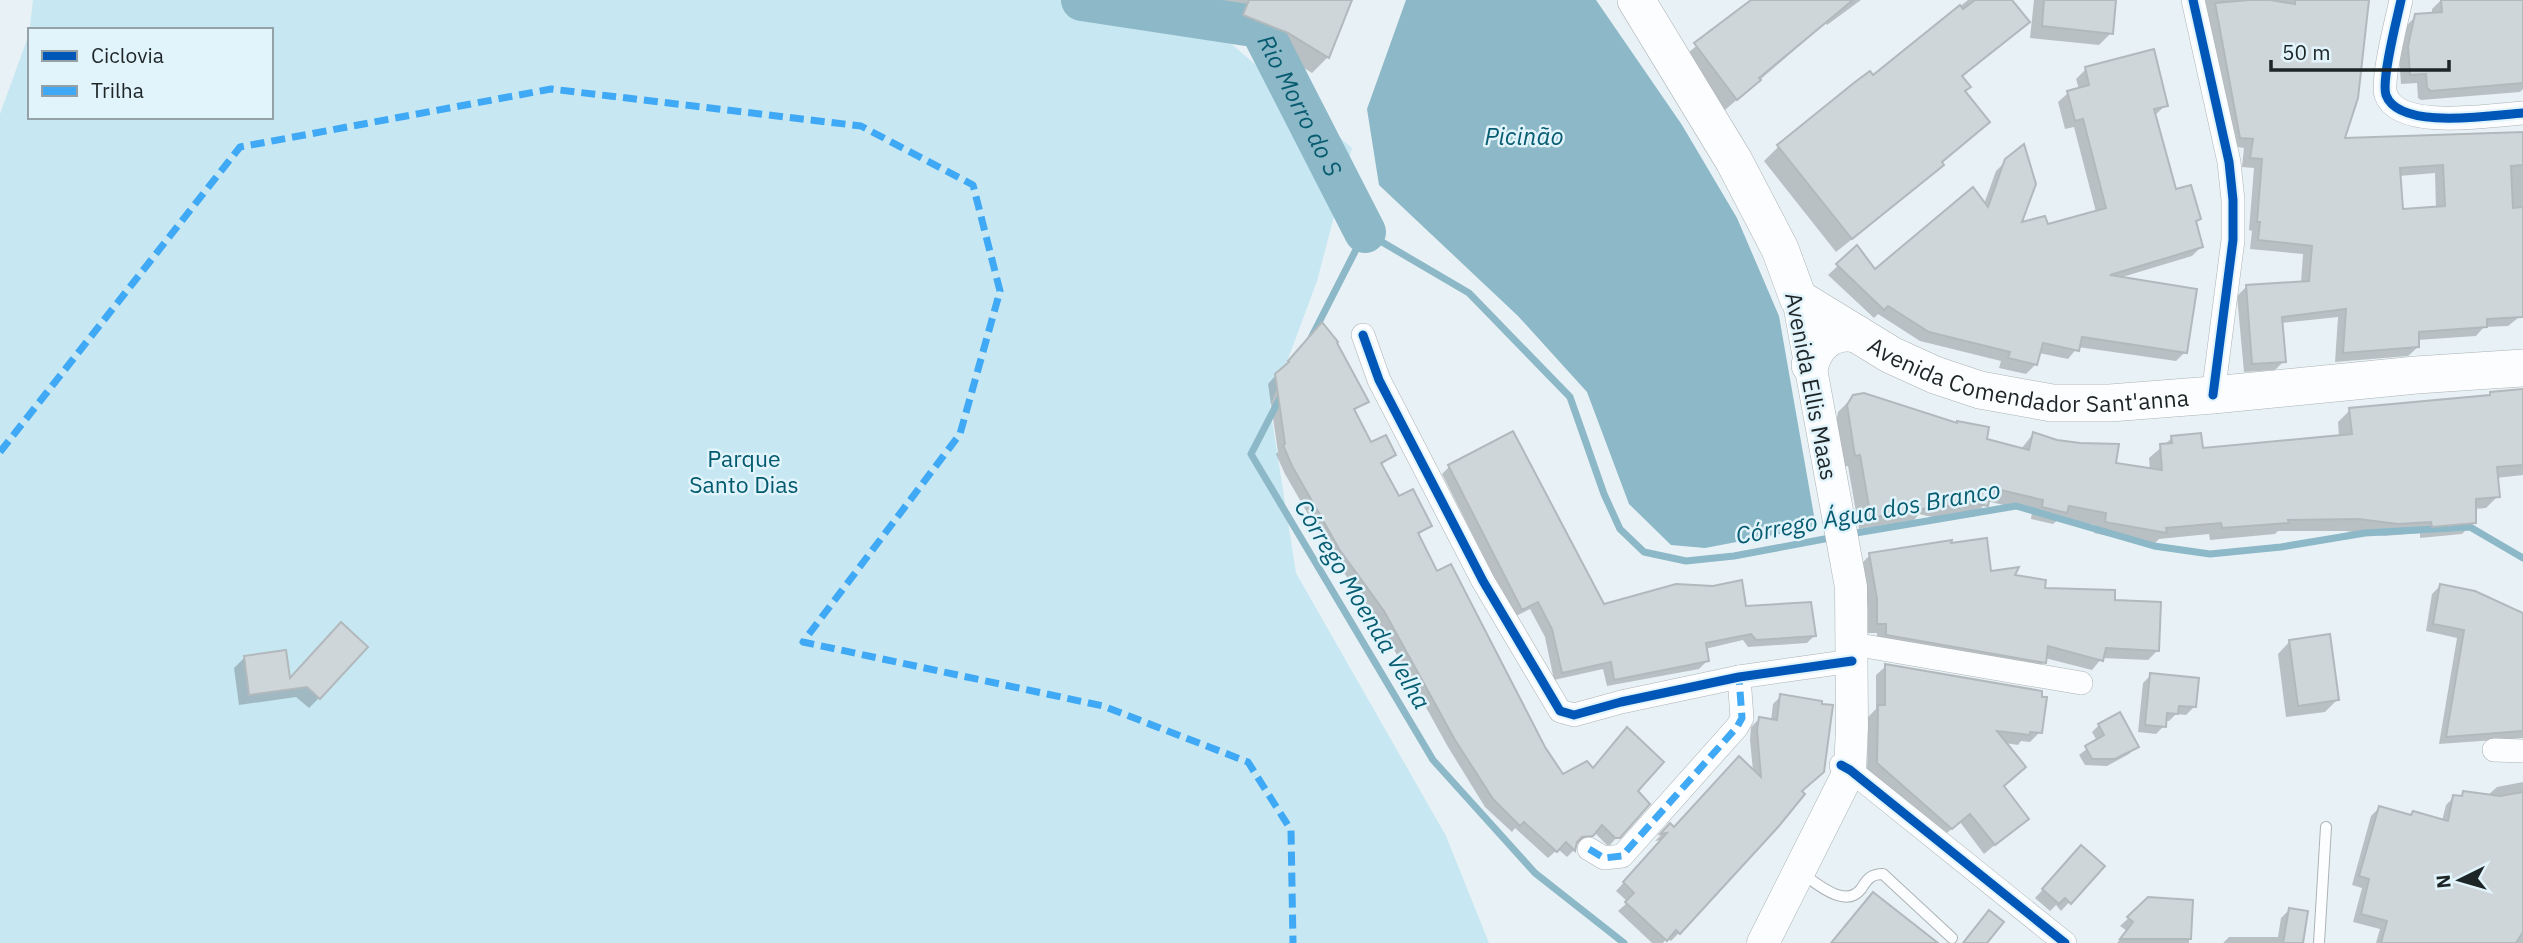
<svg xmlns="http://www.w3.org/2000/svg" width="2523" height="943" viewBox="0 0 2523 943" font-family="'IBM Plex Sans',sans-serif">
  <rect width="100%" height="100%" fill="#e8f1f5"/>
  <path fill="#c7e7f2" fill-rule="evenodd" d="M33 0H1067L1078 6 1206 22 1352 148 1317 281 1270 407 1296 573 1446 836 1489 943H0V114L29 34ZM30 30H271V117H30Z"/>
  <path fill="#8cb8c7" d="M1406 0H1596L1682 125 1737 218 1779 316 1816 527 1705 548 1671 545 1629 504 1587 392 1518 316 1379 185 1367 109Z"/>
  <g fill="#0003" fill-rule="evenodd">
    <path d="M1188 0H1350L1328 57 1312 73 1272 48 1228 31 1231 25 1185 4Z"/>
    <path d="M1754 0H1861L1827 25 1826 23 1725 110 1684 56Z"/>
    <path d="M1968 0H2010L2027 22 1961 78 1964 92 1940 163 1942 165 1927 179 1836 252 1764 161 1779 146 1873 77Z"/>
    <path d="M2034 0H2115L2111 33 2099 45 2030 38Z"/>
    <path d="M2205 0H2368L2342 140 2523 133V314L2508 326 2484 327 2476 336 2417 340 2418 347 2408 356 2335 362 2338 317 2281 323 2284 361 2275 370 2244 372 2237 296 2246 287 2301 283 2303 254 2250 249 2252 231 2249 230 2254 168 2242 167 2244 148 2231 146 2212 53ZM2435 173 2436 209 2401 211 2399 176Z"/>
    <path d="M2441 0H2523V89L2520 92 2421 100 2418 98 2417 83 2401 84 2399 57 2406 26 2416 16 2432 14V9Z"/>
    <path d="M2086 69 2166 105 2154 116 2174 191 2199 219 2195 223 2201 247 2192 256 2119 278 2185 352 2176 361 2078 347 2068 359 2039 353 2036 364 2026 374 1999 368 2001 361 1920 341 1878 314 1874 318 1828 275 1857 248 1875 271 1984 204 1996 171 2006 161 2020 225 2046 226 2096 212 2074 127 2065 129 2058 102 2068 93 2079 89 2076 79Z"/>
    <path d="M1315 332 1366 401 1353 412 1370 445 1394 455 1380 466 1398 498 1430 526 1418 535 1436 573 1562 777 1593 769 1635 792 1618 836 1610 845H1607L1594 832 1583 843 1575 844 1574 850 1567 857 1558 849 1548 858 1515 828 1512 832 1485 807 1448 747 1377 619 1332 556 1285 474 1276 454 1278 452 1268 384Z"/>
    <path d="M2523 391V475L2496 478 2498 496 2486 508 2474 509V522L2462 534 2420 538V533L2384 536 2345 531H2278L2275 534 2210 540 2209 534 2159 539 2153 545 2094 533 2095 525 2060 518 2053 524 2031 519 2032 512 1987 501 1974 517 1952 513 1945 520 1919 514 1914 520 1859 529 1848 466 1844 467 1836 423 1838 412 1851 399 2021 449 2033 434 2114 464 2150 470 2149 458 2172 438 2202 450 2339 437 2338 422 2350 410 2487 397 2491 394Z"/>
    <path d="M1449 467 1604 606 1745 608 1814 636 1807 643 1748 647 1743 640 1705 649 1707 661 1699 669 1607 686 1603 669 1554 680 1545 637 1530 609 1514 617 1442 474Z"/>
    <path d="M1870 555 2013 576 2043 590 2113 602 2158 650 2148 660 2102 658 2092 670 2045 658 2044 662 2034 672 1877 645V633H1868V609L1860 565Z"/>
    <path d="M2440 586 2523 614V738L2439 744 2457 638 2426 631 2432 594Z"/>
    <path d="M330 635 319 698 309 708 296 697 239 705 234 668 244 658 289 681Z"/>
    <path d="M2290 641 2337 700 2325 712 2286 717 2278 654Z"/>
    <path d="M1886 666 2040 732 2030 742 2021 741 2018 745 2005 743 2002 787 2027 818 1984 854 1960 822 1941 838 1867 774 1868 717 1876 709V675Z"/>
    <path d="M2151 675 2194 707 2186 715 2176 714 2169 721H2164V726L2156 734 2138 732 2143 683Z"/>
    <path d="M1781 696 1800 792 1778 825 1679 933 1671 941 1667 938 1663 943H1652L1618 911 1628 902 1616 891 1662 840 1655 841 1670 826 1673 829 1753 771 1750 740 1751 727 1759 719 1771 721 1773 704Z"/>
    <path d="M2099 725 2136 747 2129 754 2107 766 2085 765 2079 755 2097 741 2092 732Z"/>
    <path d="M2523 782V943H2376L2380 929 2353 922 2362 888 2352 885 2371 816 2379 808 2409 816 2413 813 2442 821 2446 805 2454 797H2459L2464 793 2487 796 2497 787Z"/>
    <path d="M2074 856 2102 867 2061 911 2056 905 2050 911 2035 898Z"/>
    <path d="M2149 899 2191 901 2189 943H2117L2127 931 2120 926Z"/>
    <path d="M2289 910 2301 943H2223L2229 937H2278L2281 918Z"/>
  </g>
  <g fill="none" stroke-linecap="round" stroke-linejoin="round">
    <g stroke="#8cb8c7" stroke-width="7">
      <path d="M1310 340 1365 232 1469 293 1570 397 1604 494 1620 529 1644 552 1686 561 1734 556 1835 537"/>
      <path d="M1282 394 1251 454 1433 760 1535 873 1624 943"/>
      <path d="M1850 534 2016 506 2154 546 2210 554 2281 547 2365 533 2470 527 2523 558"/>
    </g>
    <path stroke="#8cb8c7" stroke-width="42" id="s1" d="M1082 0 1260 27 1365 232"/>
  </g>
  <g fill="#cfd6da" stroke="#b2b9bc" stroke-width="2" fill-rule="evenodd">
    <path d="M1249 0H1352L1329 58 1288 33 1243 15Z"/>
    <path d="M1751 0H1853L1759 78 1761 80 1737 100 1694 43Z"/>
    <path d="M1975 0H2012L2030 22 1962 76 1971 87 1965 91 1990 122 1942 162 1944 165 1852 239 1777 145 1855 82 1870 71 1873 75 1960 5 1963 9Z"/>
    <path d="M2044 0H2116L2113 34 2042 26Z"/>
    <path d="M2249 0H2270L2295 4V0H2369L2358 98 2345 138 2523 132V165L2511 166 2513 208 2523 207V317L2487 319V327L2419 332V347L2343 353 2346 309 2282 317 2286 362 2252 364 2246 285 2309 281 2312 246 2258 240 2260 222H2257L2262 159 2250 158 2253 139 2240 138 2215 3ZM2443 165 2445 206 2403 209 2400 168Z"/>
    <path d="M2441 0H2523V83L2431 91 2427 88 2426 74 2410 75 2408 46 2415 14 2442 12Z"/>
    <path d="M2154 49 2168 106 2154 109 2176 189 2191 185 2201 219 2196 221 2203 247 2110 275 2197 289 2187 353 2082 337 2079 351 2043 343 2037 365 2008 358 2010 352 1929 332 1888 306 1884 310 1836 264 1857 245 1875 269 1973 187 1988 207 2005 159 2024 144 2036 184 2022 222 2045 216 2048 224 2106 208 2083 119 2075 121 2067 91 2089 85 2085 67Z"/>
    <path d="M1322 322 1338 342 1337 343 1369 402 1354 409 1371 442 1386 435 1396 455 1381 463 1399 496 1413 489 1432 526 1418 533 1437 571 1451 564 1545 747 1563 774 1587 761 1593 768 1627 727 1664 762 1638 791 1650 804 1620 838H1615L1602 825 1593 836 1582 837 1577 842 1575 851 1566 842 1557 852 1524 822 1520 826 1493 799 1455 740 1384 611 1339 549 1320 515 1292 466 1283 445 1285 444 1275 374 1289 362 1288 361Z"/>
    <path d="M2523 389V465L2497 467 2500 497 2476 499V523L2432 527 2431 522 2398 524 2358 519 2288 520 2289 523 2222 528 2221 523 2166 528 2167 533 2105 522 2106 513 2069 506 2067 513 2042 507 2043 500 1992 488 1988 506 1960 500 1959 508 1932 503 1928 508 1871 518 1860 455 1855 456 1847 405 1853 395 1864 393 1957 423V421L1989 427 1987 439 2029 450 2033 432 2057 440 2080 443 2119 444 2116 463 2162 470 2160 444 2172 443 2171 436 2201 433 2203 448 2352 434 2349 408 2490 395V392Z"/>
    <path d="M1513 431 1604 604 1676 584 1713 586 1742 580 1746 606 1811 602 1816 636 1756 640 1751 634 1706 643 1709 661 1614 680 1611 662 1562 673 1552 629 1538 602 1522 610 1448 465Z"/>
    <path d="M1987 538 1991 571 2019 567 2015 575 2046 580 2045 588 2115 590V600L2161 602 2159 651 2106 648 2103 661 2048 646 2046 663 1886 635V624H1877V599L1869 553 1952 540 1951 543Z"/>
    <path d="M2440 584 2475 591 2523 613V731L2446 737 2464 630 2433 624Z"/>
    <path d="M341 622 368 647 320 699 307 687 249 695 244 656 286 650 290 678Z"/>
    <path d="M2330 634 2339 700 2298 706 2289 640Z"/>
    <path d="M1885 664 2042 691V697H2047L2042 733 2030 732V735L1997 731 2026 767 2004 786 2029 819 1995 845 1970 814 1952 829 1877 763 1878 705H1885Z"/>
    <path d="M2150 673 2199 678 2196 707 2179 706 2178 714 2167 713 2166 727 2145 725Z"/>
    <path d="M1780 694 1822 701V704L1833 705 1824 772 1802 791 1805 794 1779 826 1680 934 1676 930 1667 941 1625 902 1634 893 1623 882 1667 833 1660 834 1670 823 1674 827 1739 756 1761 777 1757 730 1759 717 1777 720Z"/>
    <path d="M2120 712 2139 747 2115 759H2092L2085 746 2104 735 2098 724Z"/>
    <path d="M2463 791 2500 796 2523 792V932L2516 943H2381L2387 921 2361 914 2369 879 2359 876 2379 806 2411 815 2413 811 2448 821 2453 795 2462 796Z"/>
    <path d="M2081 845 2105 866 2071 904 2065 898 2059 904 2042 889Z"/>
    <path d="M1873 892 1938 943H1831Z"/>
    <path d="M2148 897 2193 900 2191 939H2120L2133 922 2127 917Z"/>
    <path d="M2289 908 2308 911 2303 943H2283Z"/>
    <path d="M1989 910 2004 922 1987 943H1963Z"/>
  </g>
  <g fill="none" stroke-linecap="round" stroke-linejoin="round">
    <defs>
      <g id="lane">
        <path d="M1800 872C1815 882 1845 910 1861 889 1867 880 1870 874 1883 874L1952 938"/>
        <path d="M2319 943 2326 827"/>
      </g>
      <g id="street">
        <path d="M2193 0 2229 162 2233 200V240L2213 395"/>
        <path d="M2401 0C2397 19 2381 80 2386 95 2399 131 2493 115 2523 113"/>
        <path d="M1363 335 1379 380 1483 581 1560 711 1574 715 1621 702 1739 677 1852 661"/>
        <path d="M1853 644 2081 683"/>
        <path d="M2494 750 2523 751"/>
        <path d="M1841 765 1850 770 2065 943"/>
        <path d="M1589 849 1604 858 1622 856 1737 727 1742 718 1739 677"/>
      </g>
      <path id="secondary" d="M1763 943 1850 770 1852 727 1851 587 1798 298"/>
      <g id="primary">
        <path id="s2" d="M1636 0 1734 161 1780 249 1798 298 1891 355 1935 375 1980 390 2052 403H2110L2213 395 2416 375 2523 368"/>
        <path d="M1810 365C1816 343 1832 329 1857 334"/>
      </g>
    </defs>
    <use href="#lane" stroke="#acb3b6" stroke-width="12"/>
    <use href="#street" stroke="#acb3b6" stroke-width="24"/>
    <use href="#secondary" stroke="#acb3b6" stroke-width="33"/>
    <use href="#primary" stroke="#acb3b6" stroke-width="38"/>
    <use href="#lane" stroke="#fcfdfe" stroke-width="10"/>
    <use href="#street" stroke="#fcfdfe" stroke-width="23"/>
    <use href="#secondary" stroke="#fcfdfe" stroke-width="32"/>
    <use href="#primary" stroke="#fcfdfe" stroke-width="37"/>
    <g stroke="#3fa9f5" stroke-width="7" stroke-dasharray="14 7" stroke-linecap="butt">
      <path d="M0 452 240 147 551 89 861 126 973 185 1000 291 960 434 803 642 1103 706 1248 762 1291 830 1293 943"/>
      <path d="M1589 849 1604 858 1622 856 1737 727 1742 718 1739 677"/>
    </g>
    <defs>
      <g id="cycleway">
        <path d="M2193 0 2229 162 2233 200V240L2213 395"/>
        <path d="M2401 0C2397 19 2381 80 2386 95 2399 131 2493 115 2523 113"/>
        <path d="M1363 335 1379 380 1483 581 1560 711 1574 715 1621 702 1739 677 1852 661"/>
        <path d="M1841 765 1850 770 2065 943"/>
      </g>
    </defs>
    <use href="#cycleway" stroke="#e2f4fb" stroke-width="13"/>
    <use href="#cycleway" stroke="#0057b8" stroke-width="9"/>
  </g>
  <g text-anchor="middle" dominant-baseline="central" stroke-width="5" stroke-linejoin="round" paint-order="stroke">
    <g font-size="23" fill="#1e2527" stroke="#e2f4fb">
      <text stroke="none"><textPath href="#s2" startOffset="590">Avenida Comendador Sant'anna</textPath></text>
      <text transform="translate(1812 386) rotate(79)">Avenida Ellis Maas</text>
    </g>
    <g font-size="23" fill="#025a6e" stroke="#e2f4fb">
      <text x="744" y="458">Parque<tspan x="744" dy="26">Santo Dias</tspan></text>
    </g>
    <g font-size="24" font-style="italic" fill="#075c71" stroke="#e2f4fb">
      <text stroke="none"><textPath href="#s1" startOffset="268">Rio Morro do S</textPath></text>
      <text x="1524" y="136">Picinão</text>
      <text transform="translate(1868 512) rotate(-10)">Córrego Água dos Branco</text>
      <text transform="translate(1363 604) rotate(59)">Córrego Moenda Velha</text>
    </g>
  </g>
  <rect x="28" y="28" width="245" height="91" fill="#e2f4fb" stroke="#94a1a6" stroke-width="2"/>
  <rect x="42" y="51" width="35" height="10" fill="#0057b8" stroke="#94a1a6" stroke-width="2"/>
  <text x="91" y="63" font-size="21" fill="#1e2527">Ciclovia</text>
  <rect x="42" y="86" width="35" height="10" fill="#3fa9f5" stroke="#94a1a6" stroke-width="2"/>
  <text x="91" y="98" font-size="21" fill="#1e2527">Trilha</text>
  <g transform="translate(2460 880) rotate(265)" stroke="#e2f4fb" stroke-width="5" paint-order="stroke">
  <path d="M0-5L12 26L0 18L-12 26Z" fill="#1e2527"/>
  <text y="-10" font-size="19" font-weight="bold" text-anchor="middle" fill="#1e2527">N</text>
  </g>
  <path d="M2271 60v10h178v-10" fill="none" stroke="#1e2527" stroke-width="3.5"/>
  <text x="2282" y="60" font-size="21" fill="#1e2527" stroke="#e2f4fb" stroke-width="5" paint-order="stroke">50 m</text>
</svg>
